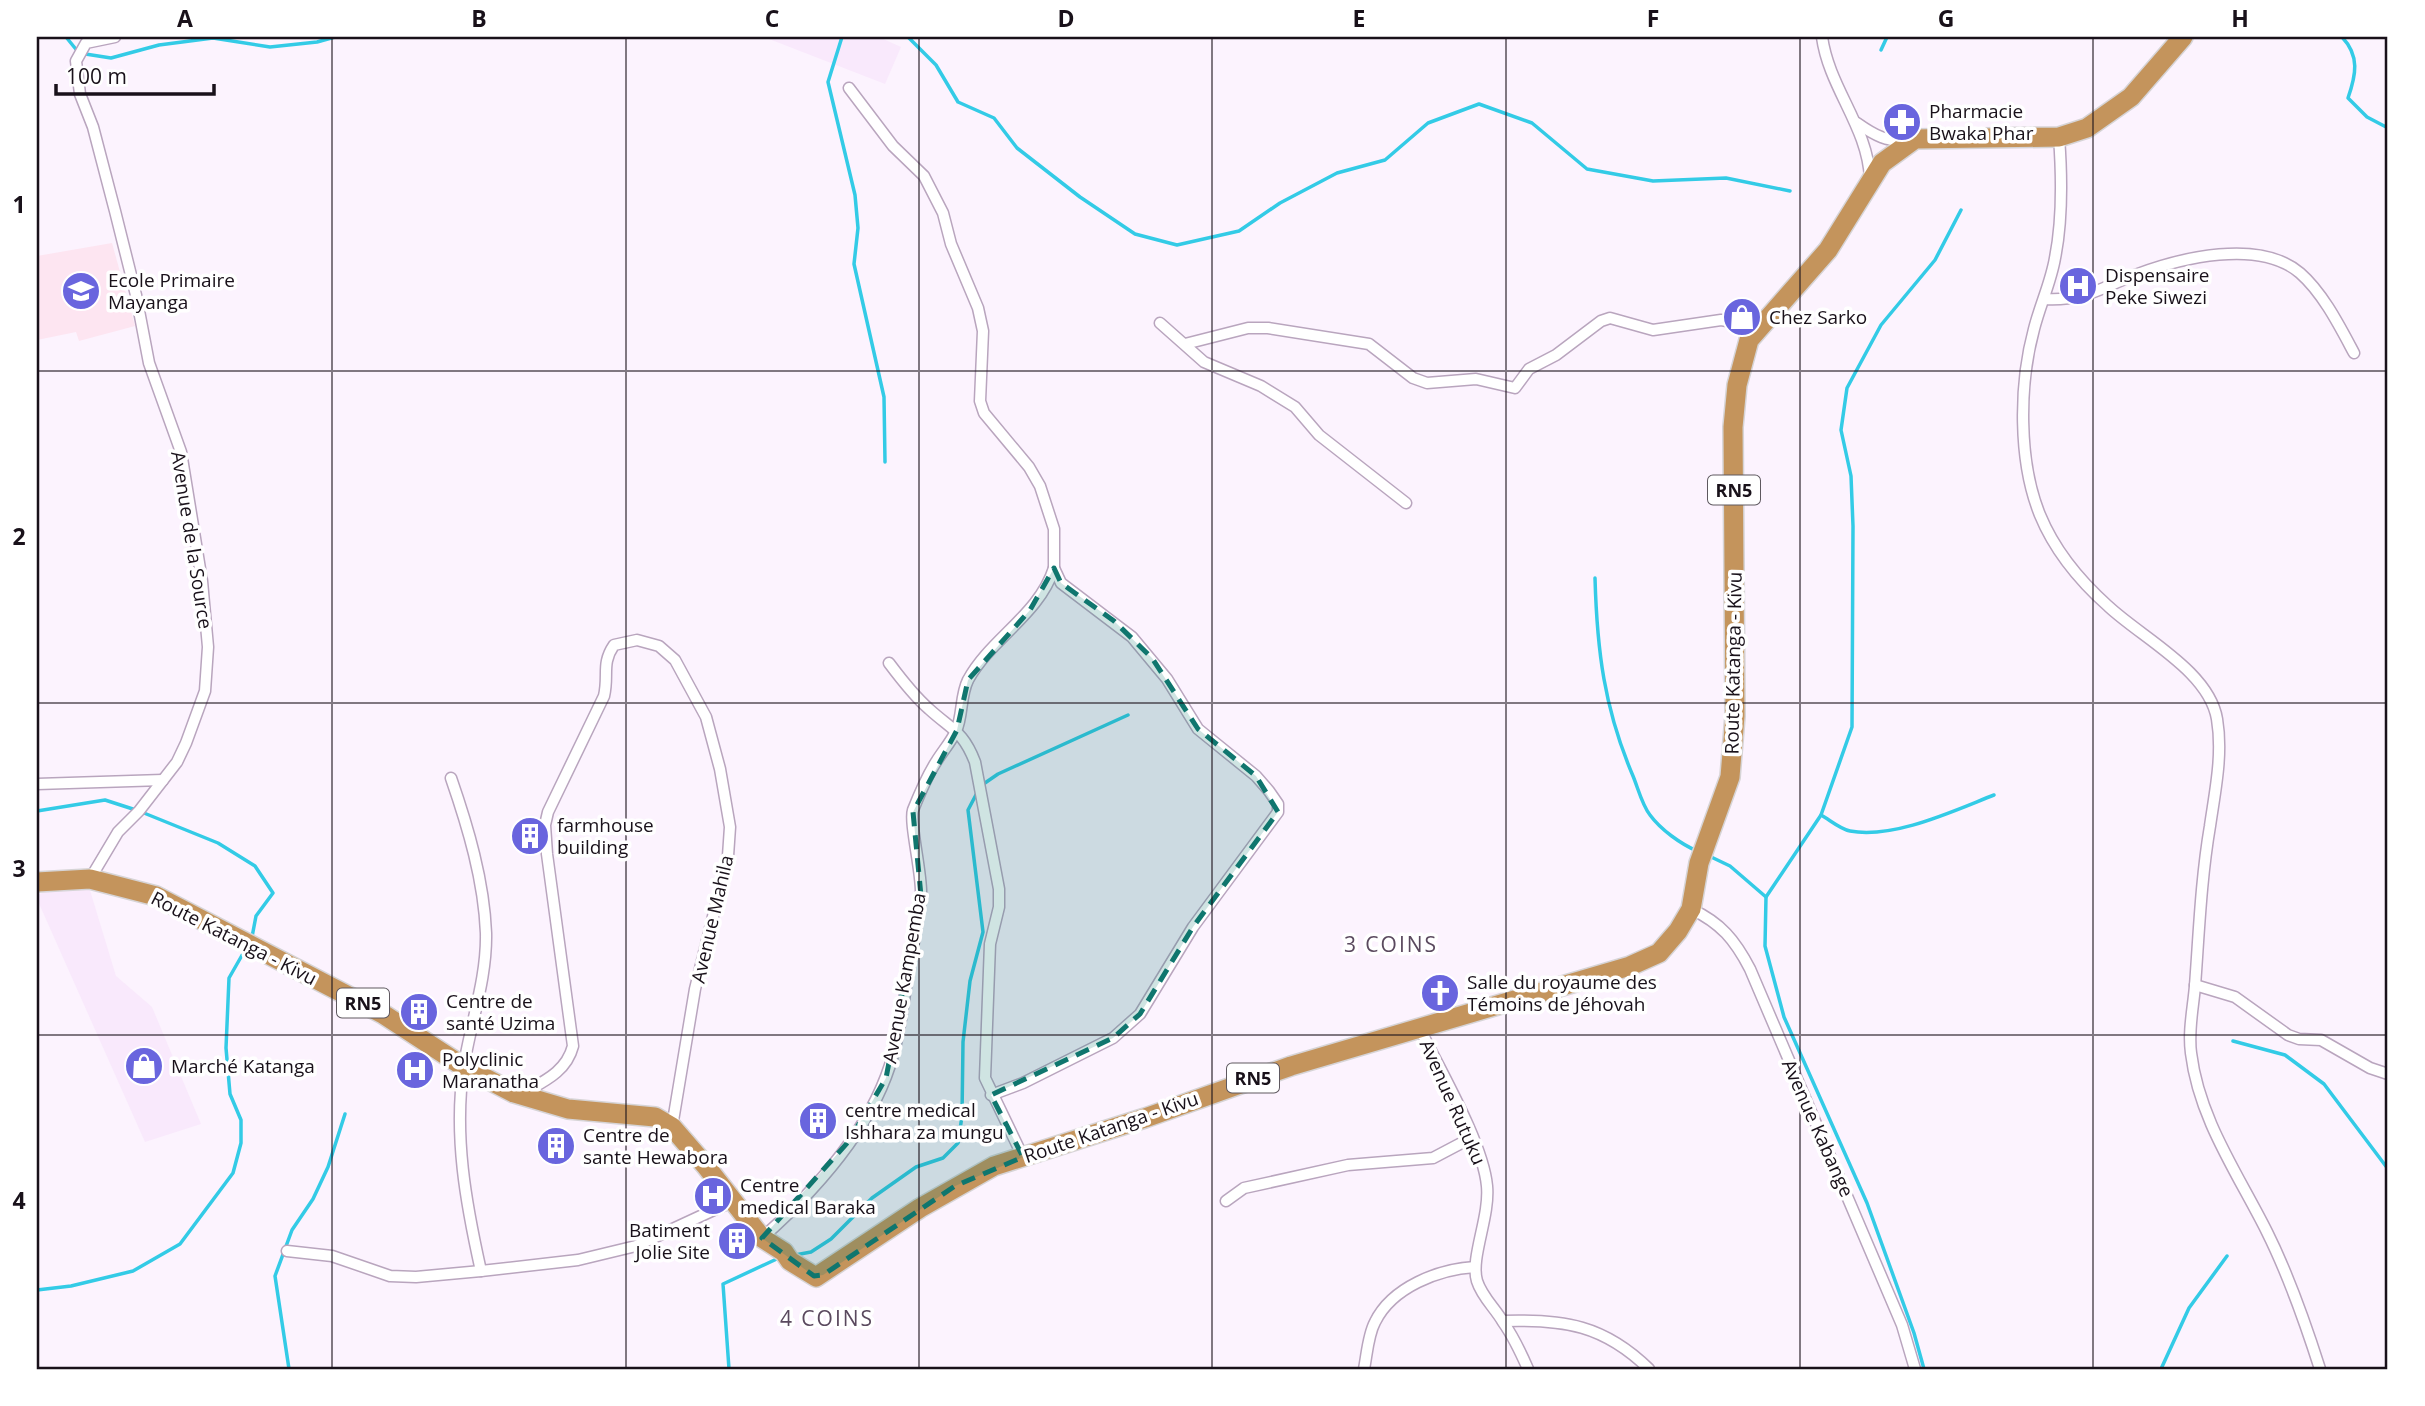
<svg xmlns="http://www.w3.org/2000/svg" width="2425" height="1406" viewBox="0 0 2425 1406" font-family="'Open Sans',sans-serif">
  <rect width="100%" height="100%" fill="#fcf3fe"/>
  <g fill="#f9e9fc">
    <path d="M770 37H879L901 47 885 84 769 39Z"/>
    <path d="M60 886 89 887 116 976 152 1007 201 1124 145 1142 37 899V895Z"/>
  </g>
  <path fill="#fde5f1" d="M112 243 135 326 79 341 76 332 37 340V256Z"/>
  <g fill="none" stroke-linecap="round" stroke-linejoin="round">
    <g stroke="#33cbe6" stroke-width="3.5">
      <path d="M66 37 79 53 111 58 159 45 213 38 270 47 317 42 335 37"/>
      <path d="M842 37 828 82 855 195 858 228 854 264 884 397 885 462"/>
      <path d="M908 37 936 65 958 102 994 118 1017 148 1080 197 1135 234 1177 245 1239 231 1280 203 1337 173 1385 160 1428 123 1479 104 1532 123 1587 169 1653 181 1726 178 1790 191"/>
      <path d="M2342 37C2360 56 2356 75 2348 98L2367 117 2388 128"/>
      <path d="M1881 50 1887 37"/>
      <path d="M1595 578C1597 650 1604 708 1633 776 1638 788 1642 805 1650 815 1661 830 1681 844 1697 851"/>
      <path d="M982 785 998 774 1128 715"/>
      <path d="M37 811 105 800 139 811 218 843 255 866 273 893 256 916 252 937"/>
      <path d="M1821 815C1830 820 1840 829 1850 831 1894 839 1953 811 1994 795"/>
      <path d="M1707 855 1730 866 1766 897"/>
      <path d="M2233 1041 2285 1055 2324 1084 2388 1169"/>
      <path d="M795 1255 811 1252 831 1239 872 1198 916 1167 943 1158 958 1143 962 1116 963 1042 970 981 983 932 968 810 978 791"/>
      <path d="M37 1290 71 1286 133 1271 180 1244 233 1173 241 1143V1120L230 1094 226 1048 229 978 245 950"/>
      <path d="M289 1369 275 1276 292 1230 313 1199 328 1167 345 1114"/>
      <path d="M729 1369 723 1284 781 1257"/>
      <path d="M1924 1369 1914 1333 1867 1203 1784 1017 1765 946 1766 897 1821 815 1852 727 1853 526 1851 476 1841 430 1847 388 1881 325 1935 260 1961 210"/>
      <path d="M2161 1369 2189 1308 2227 1256"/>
    </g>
    <defs>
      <g id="minor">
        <path d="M1822 37C1829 88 1868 127 1870 179"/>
        <path d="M849 88 893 146 924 176 943 213 951 244 978 308 983 331 980 401 984 413 1029 467 1040 486 1054 529V568L1061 583 1132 637 1167 679 1198 729 1256 776 1269 791 1278 804V812L1193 927 1140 1014 1113 1038 1023 1083 991 1095"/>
        <path d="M1857 123C1874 135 1888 143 1909 140"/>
        <path d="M2059 137C2062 177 2063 218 2055 258 2051 282 2040 305 2034 329 2019 384 2018 461 2040 515 2054 549 2080 581 2108 606 2142 638 2209 671 2217 719 2223 755 2215 791 2210 826 2201 879 2199 932 2195 986 2193 1009 2188 1031 2191 1053 2199 1119 2238 1174 2267 1232 2289 1276 2305 1322 2320 1369"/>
        <path d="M2044 299C2086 301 2098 289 2135 275 2180 258 2259 238 2300 273 2323 293 2340 327 2354 353"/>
        <path d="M1160 323 1204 362 1261 386 1295 407 1319 435 1406 503"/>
        <path d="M1185 344 1248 328H1268L1369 344 1413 378 1427 383 1476 379 1515 388 1529 369 1556 355 1601 321 1610 318 1653 330 1721 320 1758 326"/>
        <path d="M889 663C901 679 914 696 929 709 952 730 963 731 975 762L999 889V907L990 944 985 1078 1023 1157"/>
        <path d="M451 778C468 827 484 881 486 933 487 978 471 1022 464 1065 453 1134 466 1204 481 1271"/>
        <path d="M37 784 163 780"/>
        <path d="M90 879 118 832 139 811 177 762 186 743 205 691 208 647 202 581 181 452 149 363 136 295 115 211 93 127 80 94 76 61 86 43 115 37"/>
        <path d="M1691 909C1721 923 1735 940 1750 969L1902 1325 1915 1369"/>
        <path d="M2195 985 2235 997 2288 1035 2299 1039 2321 1040 2370 1068 2388 1074"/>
        <path d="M1420 1029C1440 1070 1483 1143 1487 1186 1490 1217 1470 1258 1477 1281 1482 1297 1495 1308 1503 1322 1513 1336 1521 1353 1528 1369"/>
        <path d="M520 1095C542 1082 566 1073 573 1046L547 854 545 825 548 812 604 696C609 675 601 664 614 645L637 640 659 646 675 660 706 717 720 769 730 827 728 856 695 989 672 1127"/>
        <path d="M1226 1201 1244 1188 1348 1165 1433 1158 1471 1138"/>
        <path d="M762 1238C816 1190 874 1126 893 1055 901 1028 904 1000 908 972 913 947 919 919 921 894 922 873 909 822 913 810 919 795 927 776 936 762 942 752 951 742 956 731 963 716 960 696 968 680 991 638 1039 615 1054 568"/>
        <path d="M287 1251 332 1256 390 1276 416 1277 481 1271 578 1260 636 1246 731 1202"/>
        <path d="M1503 1321C1564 1319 1604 1325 1649 1369"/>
        <path d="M1364 1369C1367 1354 1368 1335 1375 1322 1392 1287 1439 1269 1475 1267"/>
      </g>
      <path id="trunk" d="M37 882 90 879 156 896 383 1014 464 1067 514 1093 568 1109 655 1117 672 1127 705 1165 762 1238 784 1252 790 1261 816 1277 920 1208 994 1166 1145 1118 1291 1066 1630 966 1659 953 1678 931 1691 909 1699 863 1730 777 1735 716 1733 427 1737 385 1749 340 1828 250 1882 163 1915 139 2059 137 2087 128 2131 97 2183 37"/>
    </defs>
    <use href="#minor" stroke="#b9a5be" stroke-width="13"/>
    <use href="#trunk" stroke="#d6d4d6" stroke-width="22"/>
    <use href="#minor" stroke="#fff" stroke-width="10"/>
    <use href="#trunk" stroke="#c4945c" stroke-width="19"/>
  </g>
  <path fill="#0f766e" fill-opacity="0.2" stroke="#0f766e" stroke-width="5" stroke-dasharray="14 9" stroke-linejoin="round" d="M1054 568 1061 583 1114 621 1152 658 1198 729 1256 776 1278 812 1193 927 1140 1014 1113 1038 991 1095 1023 1157 955 1186 823 1275 814 1276 762 1238 849 1141 886 1078 921 896 913 812 957 730 968 680 1030 610Z"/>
  <path fill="none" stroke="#19111a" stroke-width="2" stroke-opacity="0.55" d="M332 37V1369M626 37V1369M919 37V1369M1212 37V1369M1506 37V1369M1800 37V1369M2093 37V1369M37 371H2388M37 703H2388M37 1035H2388"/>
  <defs>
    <symbol id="pharmacy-disc" viewBox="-11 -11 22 22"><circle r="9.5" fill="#6965de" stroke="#fff"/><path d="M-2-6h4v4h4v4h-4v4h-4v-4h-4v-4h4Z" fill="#fff"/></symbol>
    <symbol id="hospital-disc" viewBox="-11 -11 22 22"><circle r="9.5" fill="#6965de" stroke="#fff"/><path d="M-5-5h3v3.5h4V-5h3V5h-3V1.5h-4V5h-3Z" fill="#fff"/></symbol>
    <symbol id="school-disc" viewBox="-11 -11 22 22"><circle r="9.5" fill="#6965de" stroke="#fff"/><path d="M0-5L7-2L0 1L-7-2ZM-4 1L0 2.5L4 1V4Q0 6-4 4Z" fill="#fff"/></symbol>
    <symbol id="shop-disc" viewBox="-11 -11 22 22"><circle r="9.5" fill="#6965de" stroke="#fff"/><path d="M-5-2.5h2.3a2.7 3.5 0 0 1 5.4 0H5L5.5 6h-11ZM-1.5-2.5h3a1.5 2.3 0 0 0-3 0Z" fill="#fff"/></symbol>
    <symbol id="building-disc" viewBox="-11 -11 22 22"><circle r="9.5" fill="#6965de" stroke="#fff"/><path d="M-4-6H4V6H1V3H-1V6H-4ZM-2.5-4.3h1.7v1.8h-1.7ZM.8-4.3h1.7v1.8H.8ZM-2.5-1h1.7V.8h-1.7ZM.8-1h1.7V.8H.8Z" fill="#fff"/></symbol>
    <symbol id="church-disc" viewBox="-11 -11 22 22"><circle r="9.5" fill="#6965de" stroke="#fff"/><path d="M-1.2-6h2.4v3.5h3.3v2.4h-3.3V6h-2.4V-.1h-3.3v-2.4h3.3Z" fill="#fff"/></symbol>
  </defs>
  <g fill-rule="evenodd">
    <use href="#pharmacy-disc" x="1880" y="100" width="44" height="44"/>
    <use href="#hospital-disc" x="2056" y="264" width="44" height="44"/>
    <use href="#school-disc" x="59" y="269" width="44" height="44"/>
    <use href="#shop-disc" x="1720" y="295" width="44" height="44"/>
    <use href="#building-disc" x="508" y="814" width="44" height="44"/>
    <use href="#church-disc" x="1418" y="971" width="44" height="44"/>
    <use href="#building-disc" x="397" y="990" width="44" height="44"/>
    <use href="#shop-disc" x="122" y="1044" width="44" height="44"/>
    <use href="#hospital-disc" x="393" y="1048" width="44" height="44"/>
    <use href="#building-disc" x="796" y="1099" width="44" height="44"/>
    <use href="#building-disc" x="534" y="1124" width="44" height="44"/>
    <use href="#hospital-disc" x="691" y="1174" width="44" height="44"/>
    <use href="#building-disc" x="715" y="1219" width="44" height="44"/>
  </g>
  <g text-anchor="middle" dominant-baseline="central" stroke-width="7" stroke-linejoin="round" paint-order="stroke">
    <g fill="#fff" stroke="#5e585f" stroke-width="2">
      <rect x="1708" y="475.5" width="52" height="29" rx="5"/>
      <rect x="337" y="988.5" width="52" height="29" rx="5"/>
      <rect x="1227" y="1063.5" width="52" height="29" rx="5"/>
    </g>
    <g font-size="18" font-weight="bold" fill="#19111a">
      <text x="1734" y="490">RN5</text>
      <text x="363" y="1003">RN5</text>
      <text x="1253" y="1078">RN5</text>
    </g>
    <g font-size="19" fill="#19111a" stroke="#fff" text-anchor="start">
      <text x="1929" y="111">Pharmacie<tspan x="1929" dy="22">Bwaka Phar</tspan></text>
      <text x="2105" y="275">Dispensaire<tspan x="2105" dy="22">Peke Siwezi</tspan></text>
      <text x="108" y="280">Ecole Primaire<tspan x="108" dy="22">Mayanga</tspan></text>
      <text x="1769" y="317">Chez Sarko</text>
      <text x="557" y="825">farmhouse<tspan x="557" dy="22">building</tspan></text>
      <text x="1467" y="982">Salle du royaume des<tspan x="1467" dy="22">Témoins de Jéhovah</tspan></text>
      <text x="446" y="1001">Centre de<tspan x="446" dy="22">santé Uzima</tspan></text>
      <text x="442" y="1059">Polyclinic<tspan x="442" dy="22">Maranatha</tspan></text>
      <text x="171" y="1066">Marché Katanga</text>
      <text x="845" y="1110">centre medical<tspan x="845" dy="22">Ishhara za mungu</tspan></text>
      <text x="583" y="1135">Centre de<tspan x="583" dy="22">sante Hewabora</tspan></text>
      <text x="740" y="1185">Centre<tspan x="740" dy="22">medical Baraka</tspan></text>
      <text x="710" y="1230" text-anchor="end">Batiment<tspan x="710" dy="22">Jolie Site</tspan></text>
    </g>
    <g font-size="19" fill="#19111a" stroke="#fff">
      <text transform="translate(192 540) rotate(81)">Avenue de la Source</text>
      <text transform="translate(1733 663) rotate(-89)">Route Katanga - Kivu</text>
      <text transform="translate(712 919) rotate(-77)">Avenue Mahila</text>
      <text transform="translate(234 938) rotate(27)">Route Katanga - Kivu</text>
      <text transform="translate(904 978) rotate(-80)">Avenue Kampemba</text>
      <text transform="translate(1453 1102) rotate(66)">Avenue Rutuku</text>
      <text transform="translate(1111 1127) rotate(-19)">Route Katanga - Kivu</text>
      <text transform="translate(1818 1128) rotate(66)">Avenue Kabange</text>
    </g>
    <g font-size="21" letter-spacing="2" fill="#5a495e" stroke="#fff">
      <text x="1391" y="944">3 COINS</text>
      <text x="827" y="1318">4 COINS</text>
    </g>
  </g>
  <rect width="2425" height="1406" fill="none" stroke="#ffffff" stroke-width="77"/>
  <path d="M56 84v10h158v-10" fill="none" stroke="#19111a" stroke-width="3.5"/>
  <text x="66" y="84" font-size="21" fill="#19111a" stroke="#ffffff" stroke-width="5" paint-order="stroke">100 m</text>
  <rect x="38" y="38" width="2348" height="1330" fill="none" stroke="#19111a" stroke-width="2.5"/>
  <g font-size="23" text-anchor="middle" font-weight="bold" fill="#19111a">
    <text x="185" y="27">A</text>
    <text x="479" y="27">B</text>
    <text x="772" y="27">C</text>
    <text x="1066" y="27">D</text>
    <text x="1359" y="27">E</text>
    <text x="1653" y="27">F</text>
    <text x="1946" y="27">G</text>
    <text x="2240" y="27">H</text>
    <text x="19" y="213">1</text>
    <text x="19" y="545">2</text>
    <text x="19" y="877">3</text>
    <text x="19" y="1209">4</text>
  </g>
</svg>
